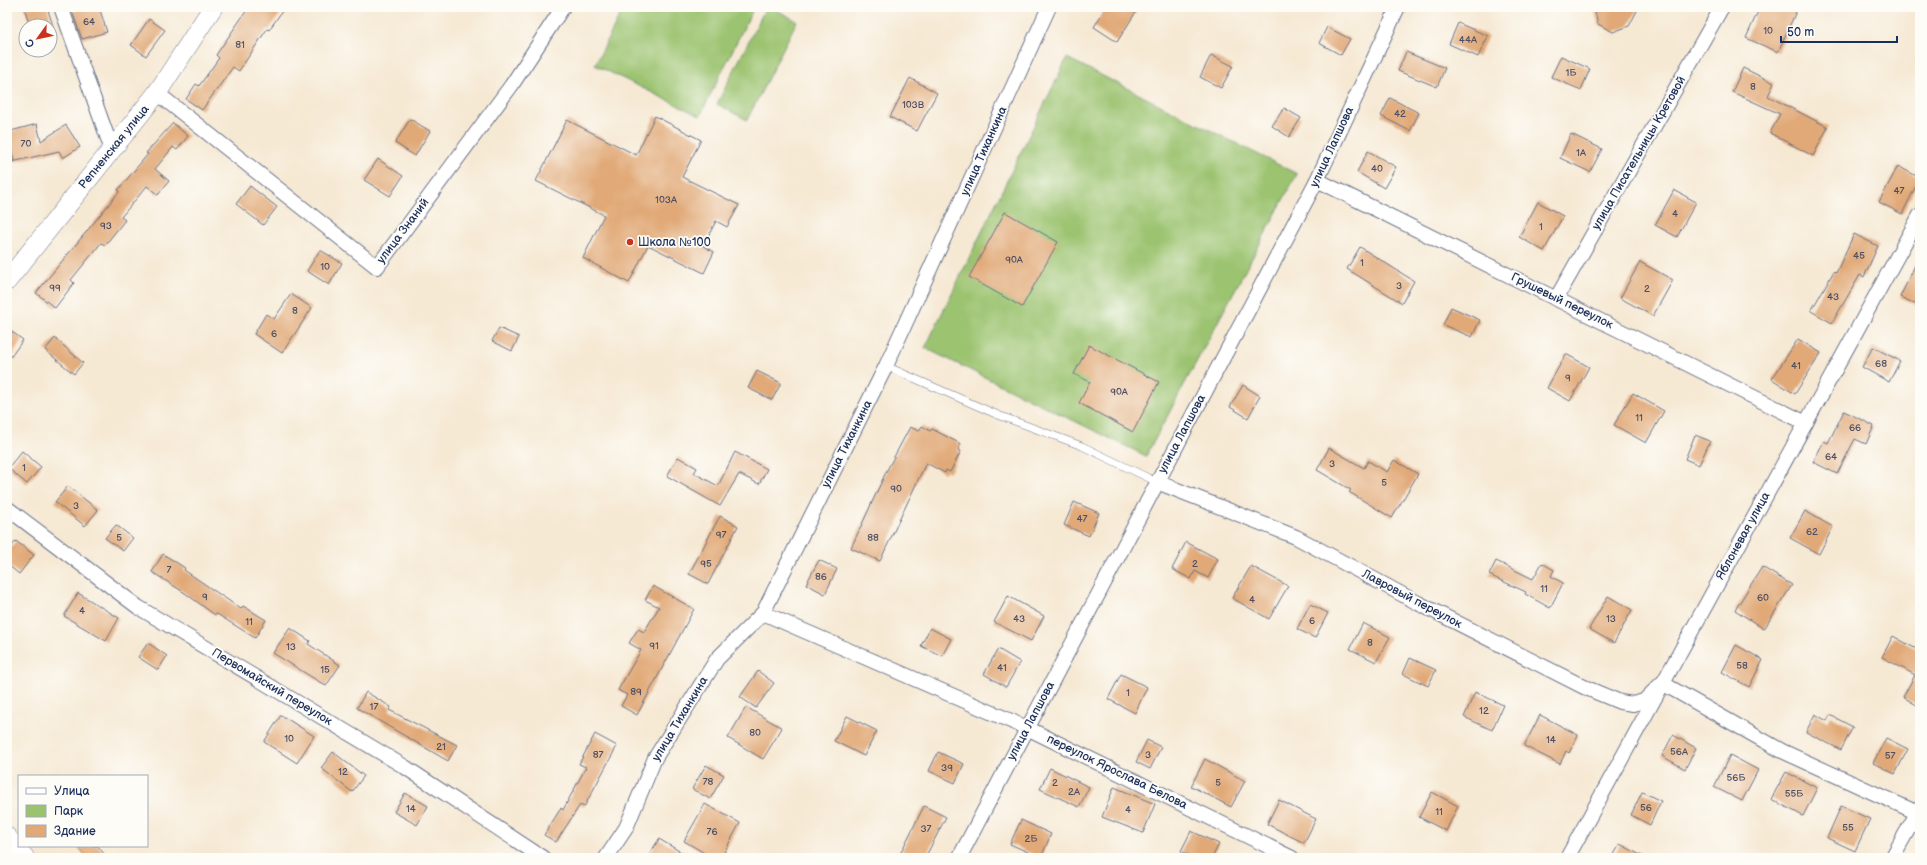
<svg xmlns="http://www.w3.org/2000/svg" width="1927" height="865" viewBox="0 0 1927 865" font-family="'Balsamiq Sans',sans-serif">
  <rect width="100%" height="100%" fill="#fdfcf7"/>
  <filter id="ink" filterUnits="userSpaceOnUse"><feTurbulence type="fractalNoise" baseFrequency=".025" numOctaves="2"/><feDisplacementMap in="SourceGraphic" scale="8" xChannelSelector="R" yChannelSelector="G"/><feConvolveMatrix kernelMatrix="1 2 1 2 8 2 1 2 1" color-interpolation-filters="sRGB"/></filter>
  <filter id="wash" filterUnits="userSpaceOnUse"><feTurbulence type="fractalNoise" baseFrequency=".012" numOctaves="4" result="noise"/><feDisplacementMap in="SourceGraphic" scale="16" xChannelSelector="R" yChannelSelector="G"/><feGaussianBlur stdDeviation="0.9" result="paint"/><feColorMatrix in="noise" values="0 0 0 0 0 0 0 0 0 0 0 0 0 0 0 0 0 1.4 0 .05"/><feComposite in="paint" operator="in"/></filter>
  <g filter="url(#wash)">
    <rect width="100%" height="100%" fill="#f6e9d4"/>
    <g fill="#9bc36f" stroke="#5b7966">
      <path d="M624 7H754L700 116 595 65Z"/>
      <path d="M766 7H771L797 21 747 120 717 104Z"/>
      <path d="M1067 58 1297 174 1146 456 925 348Z"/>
    </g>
    <g id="blocks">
      <g fill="#e1a977">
        <path d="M24 7H47L53 26H30Z"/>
        <path d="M85 7H99L107 32 82 39 72 11Z"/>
        <path d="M249 7H285L269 30 267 29 239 71 233 67 202 110 186 99 196 84 199 86 219 58 216 55Z"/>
        <path d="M1106 7H1139L1117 42 1094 27Z"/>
        <path d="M1594 7H1639L1629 26 1613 32 1598 24Z"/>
        <path d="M1760 7H1798L1778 52 1746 38Z"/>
        <path d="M149 19 165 30 146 56 131 45Z"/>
        <path d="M1458 23 1488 36 1478 57 1449 44Z"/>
        <path d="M1327 27 1350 39 1341 55 1319 43Z"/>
        <path d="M1406 52 1445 68 1437 87 1398 71Z"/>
        <path d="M1211 55 1233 66 1221 88 1200 77Z"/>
        <path d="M1561 56 1590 69 1581 90 1551 77Z"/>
        <path d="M1743 68 1774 83 1768 96 1828 127 1813 156 1770 133 1780 114 1732 92Z"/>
        <path d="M910 78 937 93 917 131 890 117Z"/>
        <path d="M1390 98 1419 113 1410 131 1381 116Z"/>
        <path d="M1284 108 1301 118 1289 137 1272 126Z"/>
        <path d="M655 116 701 140 682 177 739 205 727 227 716 221 703 246 714 252 704 273 648 245 629 283 583 258 604 215 536 181 567 120 636 155Z"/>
        <path d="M410 119 430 131 415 156 395 143Z"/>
        <path d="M173 123 188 136 177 150 173 147 155 169 169 181 158 195 147 186 121 217 125 220 105 245 101 243 71 280 74 283 55 308 36 293 119 192 118 190 148 154 146 153Z"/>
        <path d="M37 124 41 141 66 125 80 147 63 158 59 151 12 162 14 160 7 132Z"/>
        <path d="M1571 134 1602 149 1590 172 1560 158Z"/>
        <path d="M1368 151 1396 167 1384 188 1357 172Z"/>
        <path d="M378 159 403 176 390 196 364 180Z"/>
        <path d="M1898 166 1920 178 1902 214 1879 202Z"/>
        <path d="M250 186 277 207 263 225 236 204Z"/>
        <path d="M1674 190 1696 202 1677 237 1655 225Z"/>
        <path d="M1538 202 1563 216 1544 251 1519 237Z"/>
        <path d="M1005 212 1058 242 1022 307 969 277Z"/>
        <path d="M1854 234 1878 246 1864 277 1860 275 1832 323 1811 311 1834 271 1836 273Z"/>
        <path d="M1360 247 1414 281 1402 303 1347 269Z"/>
        <path d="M320 250 342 263 329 285 307 271Z"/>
        <path d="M1920 255V306L1900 297Z"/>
        <path d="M1640 262 1673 280 1653 316 1620 298Z"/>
        <path d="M291 294 312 308 282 353 254 334 266 314 274 319Z"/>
        <path d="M1451 307 1480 320 1472 337 1443 325Z"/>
        <path d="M7 328 23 340 7 362Z"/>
        <path d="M499 328 519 337 512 351 492 341Z"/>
        <path d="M55 338 83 363 74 374 45 350Z"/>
        <path d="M1798 339 1821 353 1795 394 1772 379Z"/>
        <path d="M1089 345 1159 382 1133 432 1079 403 1090 382 1074 374Z"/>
        <path d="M1873 347 1900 361 1889 382 1862 367Z"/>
        <path d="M1566 354 1589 367 1570 401 1547 388Z"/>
        <path d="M757 371 781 383 772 400 748 388Z"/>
        <path d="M1243 385 1260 396 1248 418 1230 407Z"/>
        <path d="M1633 393 1664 411 1646 443 1614 425Z"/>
        <path d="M1844 411 1874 426 1866 444 1855 439 1837 474 1813 462 1824 441 1828 443Z"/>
        <path d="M922 426 930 431 932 429 961 444 958 450 961 451 950 472 946 470 945 473 926 463 880 561 851 548 886 472 910 427 919 431Z"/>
        <path d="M1695 435 1710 441 1699 465 1685 459Z"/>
        <path d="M1329 448 1364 468 1368 461 1387 472 1394 460 1418 474 1392 518 1349 492 1351 490 1317 470Z"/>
        <path d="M22 451 41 467 27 484 8 468Z"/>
        <path d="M735 452 767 469 759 484 739 474 720 506 667 476 678 457 697 468 694 473 718 486Z"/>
        <path d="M68 486 98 510 85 526 55 502Z"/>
        <path d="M1074 502 1099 513 1089 536 1064 525Z"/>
        <path d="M1805 511 1833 527 1819 554 1790 538Z"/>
        <path d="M720 516 738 526 708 584 689 574Z"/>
        <path d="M116 525 133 538 123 551 105 538Z"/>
        <path d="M16 541 34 555 19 574 7 564V552Z"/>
        <path d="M1186 542 1218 559 1208 578 1195 571 1191 579 1172 569Z"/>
        <path d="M163 554 185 568 184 570 241 609 243 606 266 620 255 638 217 614 215 615 185 593 152 572Z"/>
        <path d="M819 560 837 569 825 594 806 584Z"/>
        <path d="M1496 561 1533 579 1542 563 1554 570 1551 576 1563 583 1550 608 1525 594 1526 592 1489 575Z"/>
        <path d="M1251 566 1288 586 1269 619 1232 598Z"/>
        <path d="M1762 567 1792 585 1764 629 1735 610Z"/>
        <path d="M653 586 694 609 637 715 621 706 627 695 618 690 641 650 629 643 638 629 644 632 659 607 645 600Z"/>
        <path d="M78 593 119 618 106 641 64 616Z"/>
        <path d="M1008 596 1044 616 1031 641 994 622Z"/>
        <path d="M1608 596 1632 610 1614 643 1589 629Z"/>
        <path d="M1310 604 1328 613 1315 638 1297 629Z"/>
        <path d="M1363 623 1390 637 1376 662 1350 649Z"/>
        <path d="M290 628 310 641 308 644 340 665 326 686 273 653Z"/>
        <path d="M930 628 951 639 942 656 921 646Z"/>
        <path d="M1893 636 1920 651V707L1903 697 1915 675 1882 657Z"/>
        <path d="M148 643 167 656 158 670 138 657Z"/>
        <path d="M1736 645 1763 660 1749 687 1722 672Z"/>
        <path d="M998 649 1020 662 1006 687 984 674Z"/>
        <path d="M1410 658 1436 670 1428 686 1403 674Z"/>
        <path d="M758 671 774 683 756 708 740 697Z"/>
        <path d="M1121 674 1147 687 1135 713 1108 699Z"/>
        <path d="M366 692 391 707 389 710 457 745 448 761 357 708Z"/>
        <path d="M1475 692 1503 705 1492 730 1464 717Z"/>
        <path d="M746 707 782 728 763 759 728 738Z"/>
        <path d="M1815 714 1827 721 1830 715 1853 727 1841 750 1806 732Z"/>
        <path d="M281 715 314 736 297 763 264 742Z"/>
        <path d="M1540 715 1578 735 1569 753 1566 751 1560 764 1524 746Z"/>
        <path d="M847 716 877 731 864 756 834 741Z"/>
        <path d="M595 734 617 746 584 807 580 805 556 842 544 835 561 808 563 810 586 767 579 764Z"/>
        <path d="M1673 735 1696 748 1685 769 1662 756Z"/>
        <path d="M1886 738 1908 749 1895 774 1873 763Z"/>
        <path d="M1147 740 1161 747 1150 769 1136 762Z"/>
        <path d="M333 752 364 776 352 792 321 768Z"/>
        <path d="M938 752 964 764 955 783 929 771Z"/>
        <path d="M1730 755 1758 770 1742 801 1714 787Z"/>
        <path d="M1205 759 1245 781 1231 807 1191 786Z"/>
        <path d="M706 765 724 775 710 799 692 789Z"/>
        <path d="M1050 768 1089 787 1079 807 1040 789Z"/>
        <path d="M1786 772 1817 788 1803 816 1771 799Z"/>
        <path d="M1114 787 1155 804 1143 833 1102 817Z"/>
        <path d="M1432 792 1458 806 1446 831 1419 817Z"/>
        <path d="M1642 792 1661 801 1650 825 1631 815Z"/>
        <path d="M405 793 428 806 417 825 394 812Z"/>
        <path d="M1279 800 1316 819 1304 843 1267 824Z"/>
        <path d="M705 804 740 823 721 858H713L684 841Z"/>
        <path d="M924 806 946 817 925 858H898Z"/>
        <path d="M1841 806 1870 819 1855 851 1827 838Z"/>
        <path d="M1021 820 1051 834 1041 858 1010 844Z"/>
        <path d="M1191 831 1219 844 1212 858H1195L1181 851Z"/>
        <path d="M659 839 691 858H647Z"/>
        <path d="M1620 844 1646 858H1612Z"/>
        <path d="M77 846H98L107 858H86Z"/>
      </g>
    </g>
  </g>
  <g filter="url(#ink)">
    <use href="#blocks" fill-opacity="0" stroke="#687087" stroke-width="1"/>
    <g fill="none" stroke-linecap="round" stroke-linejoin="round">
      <defs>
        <path id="lane" d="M886 366 998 415 1082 446 1157 482"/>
        <g id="street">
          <path d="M61 7 112 150"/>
          <path d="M157 93 377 267 511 86 563 7"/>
          <path d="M1317 180 1806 423"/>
          <path d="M1556 299 1722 7"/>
          <path d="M1157 482 1296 537 1418 603 1584 687 1620 702 1633 704 1644 701 1662 683 1782 751 1920 814"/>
          <path d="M7 508 138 607 405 767 543 858"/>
          <path d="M763 613 1027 728 1292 858"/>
          <path d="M606 858 626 828 655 758 717 659 763 613 886 366 1049 7"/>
          <path d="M959 858 1317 180 1398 7"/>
          <path d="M1567 858 1920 215"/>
          <path d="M1892 858 1920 808"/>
        </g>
        <g id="secondary">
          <path d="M7 281 157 93 213 7"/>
          <path d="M7 837 25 858"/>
        </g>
      </defs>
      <use href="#lane" stroke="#687087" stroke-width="8"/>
      <use href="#street" stroke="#687087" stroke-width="16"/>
      <use href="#secondary" stroke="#687087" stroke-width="20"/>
      <use href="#lane" stroke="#fff" stroke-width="7"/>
      <use href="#street" stroke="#fff" stroke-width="14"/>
      <use href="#secondary" stroke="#fff" stroke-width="19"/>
    </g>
  </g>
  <circle fill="#c8321e" stroke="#fdfcf7" stroke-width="1.5" cx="630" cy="242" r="4"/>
  <g text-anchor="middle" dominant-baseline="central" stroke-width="3.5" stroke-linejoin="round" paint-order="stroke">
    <g font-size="10" fill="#4c4e64">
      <text x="89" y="22">64</text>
      <text x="1768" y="31">10</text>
      <text x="1468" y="40">44А</text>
      <text x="240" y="45">81</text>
      <text x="1571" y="73">1Б</text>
      <text x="1753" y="87">8</text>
      <text x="913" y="105">103В</text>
      <text x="1400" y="114">42</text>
      <text x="26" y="144">70</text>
      <text x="1581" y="153">1А</text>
      <text x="1377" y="169">40</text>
      <text x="1899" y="191">47</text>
      <text x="666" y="200">103А</text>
      <text x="1675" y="214">4</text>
      <text x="106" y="226">93</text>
      <text x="1541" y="227">1</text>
      <text x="1859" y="256">45</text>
      <text x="1014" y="260">90А</text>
      <text x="1362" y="263">1</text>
      <text x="325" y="267">10</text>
      <text x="1399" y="286">3</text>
      <text x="55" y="288">99</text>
      <text x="1647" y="289">2</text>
      <text x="1833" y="297">43</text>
      <text x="295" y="311">8</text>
      <text x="274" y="334">6</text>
      <text x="1881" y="364">68</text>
      <text x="1796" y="366">41</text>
      <text x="1568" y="378">9</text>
      <text x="1119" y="392">90А</text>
      <text x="1639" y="418">11</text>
      <text x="1855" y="428">66</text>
      <text x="1831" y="457">64</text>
      <text x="1332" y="464">3</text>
      <text x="24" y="468">1</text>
      <text x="1384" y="483">5</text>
      <text x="896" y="489">90</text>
      <text x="76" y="506">3</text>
      <text x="1082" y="519">47</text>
      <text x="1812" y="532">62</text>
      <text x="721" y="535">97</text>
      <text x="119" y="538">5</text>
      <text x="873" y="538">88</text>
      <text x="706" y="564">95</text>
      <text x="1195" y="564">2</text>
      <text x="169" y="570">7</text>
      <text x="821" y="577">86</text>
      <text x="1544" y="589">11</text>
      <text x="205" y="597">9</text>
      <text x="1763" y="598">60</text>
      <text x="1252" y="600">4</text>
      <text x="82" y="611">4</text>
      <text x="1019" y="619">43</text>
      <text x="1611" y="619">13</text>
      <text x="1312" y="621">6</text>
      <text x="249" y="622">11</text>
      <text x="1370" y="643">8</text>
      <text x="654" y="646">91</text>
      <text x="291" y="647">13</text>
      <text x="1742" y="666">58</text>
      <text x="1002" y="668">41</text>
      <text x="325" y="670">15</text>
      <text x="636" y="692">89</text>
      <text x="1128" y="693">1</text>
      <text x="374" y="707">17</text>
      <text x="1484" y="711">12</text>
      <text x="755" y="733">80</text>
      <text x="289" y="739">10</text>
      <text x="1551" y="740">14</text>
      <text x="441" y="747">21</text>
      <text x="1679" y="752">56А</text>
      <text x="598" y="755">87</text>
      <text x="1148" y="755">3</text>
      <text x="1890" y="756">57</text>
      <text x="947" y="768">39</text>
      <text x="343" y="772">12</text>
      <text x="1736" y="778">56Б</text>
      <text x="708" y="782">78</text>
      <text x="1055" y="783">2</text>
      <text x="1218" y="783">5</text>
      <text x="1074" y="792">2А</text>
      <text x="1794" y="794">55Б</text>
      <text x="1646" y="808">56</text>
      <text x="411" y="809">14</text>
      <text x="1128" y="810">4</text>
      <text x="1439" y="812">11</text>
      <text x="1848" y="828">55</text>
      <text x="926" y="829">37</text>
      <text x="712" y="832">76</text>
      <text x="1031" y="839">2Б</text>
    </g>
    <g font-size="12" fill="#1b2f5e" stroke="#fdfcf7">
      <text transform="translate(114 147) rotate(-51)">Репненская улица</text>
      <text transform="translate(1332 147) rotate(-65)">улица Лапшова</text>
      <text transform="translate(984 151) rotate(-66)">улица Тиханкина</text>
      <text transform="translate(1639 153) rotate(-60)">улица Писательницы Кретовой</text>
      <text transform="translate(403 231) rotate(-53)">улица Знаний</text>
      <text transform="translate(1562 301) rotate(26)">Грушевый переулок</text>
      <text transform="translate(1182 434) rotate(-62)">улица Лапшова</text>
      <text transform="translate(847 444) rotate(-63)">улица Тиханкина</text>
      <text transform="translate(1743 536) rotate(-61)">Яблоневая улица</text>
      <text transform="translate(1412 599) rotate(28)">Лавровый переулок</text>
      <text transform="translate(272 687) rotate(31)">Первомайский переулок</text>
      <text transform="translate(680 719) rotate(-59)">улица Тиханкина</text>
      <text transform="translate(1031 721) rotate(-62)">улица Лапшова</text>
      <text transform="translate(1117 772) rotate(26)">переулок Ярослава Белова</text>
    </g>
    <g font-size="12" fill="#1b2f5e" stroke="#fdfcf7" text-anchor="start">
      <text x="638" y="242">Школа №100</text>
    </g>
  </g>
  <rect width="1927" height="865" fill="none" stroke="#fdfcf7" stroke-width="24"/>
  <rect x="18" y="775" width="130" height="72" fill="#fdfcf7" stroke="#a3aaba"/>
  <rect x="26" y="788" width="20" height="6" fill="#ffffff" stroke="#a3aaba"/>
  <text x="54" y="795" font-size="12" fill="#1b2f5e">Улица</text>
  <rect x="26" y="805" width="20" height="12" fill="#9bc36f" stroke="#a3aaba"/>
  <text x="54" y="815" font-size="12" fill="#1b2f5e">Парк</text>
  <rect x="26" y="825" width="20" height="12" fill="#e1a977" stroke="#a3aaba"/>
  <text x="54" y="835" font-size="12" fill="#1b2f5e">Здание</text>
  <g transform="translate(38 38) rotate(237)"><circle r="19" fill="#fdfcf7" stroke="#a3aaba"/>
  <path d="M0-3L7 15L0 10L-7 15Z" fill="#c8321e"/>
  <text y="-6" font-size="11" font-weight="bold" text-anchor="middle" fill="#1b2f5e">С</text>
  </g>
  <path d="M1781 36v6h116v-6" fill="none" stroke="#1b2f5e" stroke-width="2"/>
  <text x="1787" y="36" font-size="12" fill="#1b2f5e" stroke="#fdfcf7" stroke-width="3" paint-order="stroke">50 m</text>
</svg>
